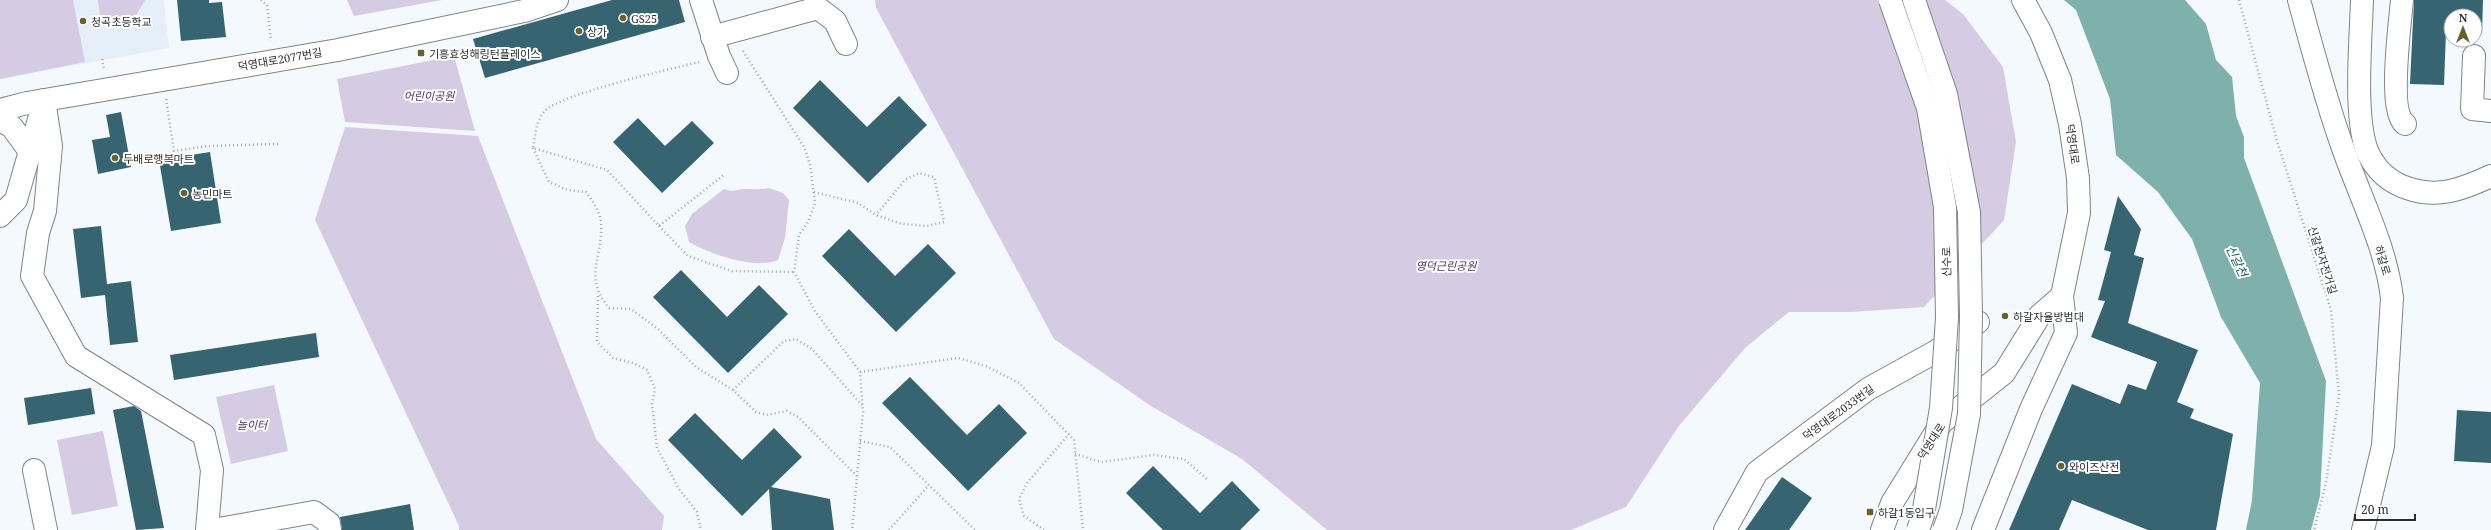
<svg xmlns="http://www.w3.org/2000/svg" width="2491" height="530" viewBox="0 0 2491 530" font-family="'Noto Serif','Noto Sans KR',serif">
  <rect width="100%" height="100%" fill="#f4f9fe"/>
  <path fill="#e4effa" d="M0 0H164L169 48 0 79Z"/>
  <g fill="#d5cbe3">
    <path d="M0 0H73L85 62 0 79Z"/>
    <path d="M98 0H145L134 19 101 24Z"/>
    <path d="M347 0H442L354 16Z"/>
    <path d="M875 0H1945L1963 14 2003 67 2016 142 2004 220 1924 307 1852 312H1789L1745 348 1678 427 1626 507 1571 530H1327L1242 459 1151 406 1054 339 876 8Z"/>
    <path d="M454 56 475 131 345 122 337 79Z"/>
    <path d="M345 127 478 136 596 439 664 516 662 530H459V526L315 220Z"/>
    <path d="M769 188 783 193 789 200 785 238 778 260C755 270 710 254 689 242L685 226 692 214 724 189C736 193 735 189 746 189 755 189 759 190 769 188Z"/>
    <path d="M274 385 288 451 231 464 216 397Z"/>
    <path d="M103 431 118 506 72 515 57 440Z"/>
  </g>
  <path fill="#7eb0ac" d="M2064 0H2185L2206 24 2216 60 2232 77 2236 116 2244 137V158L2326 381 2320 496 2311 530H2246L2252 500 2260 383 2221 317 2192 239 2158 192 2116 155 2110 99 2076 10Z"/>
  <g fill="#376471">
    <path d="M177 0H209V3L222 2 226 37 181 41Z"/>
    <path d="M612 0H679L685 22 485 78 473 39Z"/>
    <path d="M2414 0H2483L2482 33 2475 32V16H2451V31H2446L2444 85 2410 84Z"/>
    <path d="M820 80 867 127 899 96 927 125 868 183 793 108Z"/>
    <path d="M121 112 131 167 98 174 92 140 110 137 106 115Z"/>
    <path d="M638 118 665 146 692 121 714 143 662 193 613 142Z"/>
    <path d="M210 152 221 223 171 231 159 160Z"/>
    <path d="M2118 196 2141 229 2134 255 2144 258 2128 323 2198 350 2177 402 2194 409 2190 418 2233 434 2216 530H2148L2072 500 2059 530H2009L2072 384 2120 404 2128 384 2146 390 2157 362 2091 337 2105 301 2098 300 2111 252 2104 250Z"/>
    <path d="M101 226 107 284 131 281 138 342 110 345 105 295 81 298 73 229Z"/>
    <path d="M849 229 895 276 928 244 956 273 896 332 822 256Z"/>
    <path d="M681 270 727 317 759 285 788 314 728 373 653 297Z"/>
    <path d="M316 333 319 357 174 380 170 355Z"/>
    <path d="M910 377 967 435 999 404 1027 433 968 491 882 403Z"/>
    <path d="M91 388 95 414 28 425 24 398Z"/>
    <path d="M134 406 141 411 164 528 136 530 113 410Z"/>
    <path d="M2457 410 2491 412V463L2454 461Z"/>
    <path d="M695 413 742 460 774 428 802 457 771 487 830 499 834 530H772L769 489 742 516 668 440Z"/>
    <path d="M1153 466 1200 513 1232 481 1260 510 1240 530H1163L1126 493Z"/>
    <path d="M1782 477 1812 498 1789 530H1745Z"/>
    <path d="M410 504 414 530H342L340 517Z"/>
  </g>
  <g fill="none" stroke-linecap="round" stroke-linejoin="round">
    <defs>
      <g id="minor">
        <path d="M701 0 719 56 727 73"/>
        <path d="M2299 0C2313 51 2326 102 2344 151 2361 199 2386 247 2392 298L2383 446 2363 530"/>
        <path d="M2362 0C2361 37 2353 124 2369 155 2377 171 2389 182 2407 188 2438 199 2463 189 2491 176"/>
        <path d="M2402 0C2400 24 2388 111 2405 124"/>
        <path d="M712 37 818 8 835 21 846 44"/>
        <path d="M2474 56 2472 109 2491 111"/>
        <path d="M44 100 51 146 45 211 38 233 32 276 76 356 204 435 212 470 207 530"/>
        <path d="M0 110 27 103 338 50 524 11 557 0"/>
        <path d="M0 120 12 127 31 153"/>
        <path d="M0 216 16 200 42 109"/>
        <path d="M34 470 46 530"/>
        <path d="M213 530 314 512 329 523 330 530"/>
        <path d="M1725 530 1757 472 1868 389 1935 352 1978 322"/>
        <path d="M1882 530 1892 503 1942 422 2004 373 2040 315 2062 296"/>
        <path d="M1983 530 2031 409 2066 333 2062 296 2079 213 2078 178 2070 124 2060 80 2041 33 2023 0"/>
      </g>
    </defs>
    <use href="#minor" stroke="#7f8488" stroke-width="24"/>
    <g stroke="#a5a8ac" stroke-width="2.5" stroke-dasharray="1 3" stroke-linecap="butt">
      <path d="M261 0 267 5 271 41"/>
      <path d="M2239 0 2277 141 2331 310 2339 396 2326 483 2314 530"/>
      <path d="M743 51 804 147 810 164 815 203 808 222 799 235 794 272 815 311 860 372 863 412 852 530"/>
      <path d="M102 59 104 69"/>
      <path d="M699 62C671 69 560 94 545 111 536 120 535 137 533 148L607 170 659 226 725 174"/>
      <path d="M166 99 174 151 208 146 278 144"/>
      <path d="M533 148 549 182 568 190 586 192C592 200 600 212 601 222 604 256 582 276 609 308L631 309 658 329 696 367 733 390 756 412 766 415 787 411 798 417 857 476"/>
      <path d="M814 192 858 203 876 215 902 224 927 226 944 222 934 177 919 173 905 180 876 215"/>
      <path d="M659 226 688 256 732 271 794 272"/>
      <path d="M598 296 597 342 613 358 633 363 647 370 655 389 652 404 657 448 679 489 697 512 701 530"/>
      <path d="M860 372 958 358 986 366 1019 383 1074 440 1083 530"/>
      <path d="M733 390 784 341 796 339 812 349 862 405"/>
      <path d="M860 441 890 447 975 530"/>
      <path d="M1075 454 1101 462 1154 455 1184 459 1207 479"/>
      <path d="M889 530 929 485"/>
      <path d="M1044 530 1024 516 1019 499 1027 483 1069 434"/>
    </g>
    <use href="#minor" stroke="#fff" stroke-width="22"/>
    <defs>
      <g id="major-bridge">
        <path d="M1890 0 1928 108 1945 207 1947 318 1941 408 1923 515 1918 530"/>
        <path d="M1914 0 1946 94 1969 212 1971 315 1969 414 1951 510 1944 530"/>
      </g>
    </defs>
    <use href="#major-bridge" stroke="#7f8488" stroke-width="24" stroke-linecap="butt"/>
    <use href="#major-bridge" stroke="#fff" stroke-width="22"/>
  </g>
  <g fill="#67612e" stroke="#fff" stroke-width="1.5">
    <circle cx="623" cy="18" r="4"/>
    <circle cx="83" cy="21" r="4"/>
    <circle cx="579" cy="31" r="4"/>
    <rect x="417" y="49" width="8" height="8" rx="2"/>
    <circle cx="115" cy="158" r="4"/>
    <circle cx="184" cy="193" r="4"/>
    <circle cx="2005" cy="316" r="4"/>
    <circle cx="2061" cy="466" r="4"/>
    <rect x="1866" y="508" width="8" height="8" rx="2"/>
  </g>
  <g text-anchor="middle" dominant-baseline="central" stroke-width="4" stroke-linejoin="round" paint-order="stroke">
    <g font-size="11" fill="#2a2c2e" stroke="#fff" text-anchor="start">
      <text x="631" y="18">GS25</text>
      <text x="91" y="21">청곡초등학교</text>
      <text x="587" y="31">상가</text>
      <text x="429" y="53">기흥효성해링턴플레이스</text>
      <text x="123" y="158">두배로행복마트</text>
      <text x="192" y="193">농민마트</text>
      <text x="2013" y="316">하갈자율방범대</text>
      <text x="2069" y="466">와이즈산전</text>
      <text x="1878" y="512">하갈1동입구</text>
    </g>
    <g font-size="11" fill="#2a2c2e" stroke="#fff">
      <text transform="translate(280 59) rotate(-10)">덕영대로2077번길</text>
      <text transform="translate(2073 144) rotate(82)">덕영대로</text>
      <text transform="translate(2323 260) rotate(72)">신갈천자전거길</text>
      <text transform="translate(2383 260) rotate(73)">하갈로</text>
      <text transform="translate(1946 262) rotate(-91)">신수로</text>
      <text transform="translate(1838 412) rotate(-36)">덕영대로2033번길</text>
      <text transform="translate(1931 441) rotate(-57)">덕영대로</text>
    </g>
    <g font-size="11" font-style="italic" fill="#473262" stroke="#fff">
      <text x="429" y="95">어린이공원</text>
      <text x="1446" y="265">영덕근린공원</text>
      <text x="252" y="424">놀이터</text>
    </g>
    <g font-size="12" font-style="italic" fill="#145b56" stroke="#fff">
      <text transform="translate(2237 261) rotate(64)">신갈천</text>
    </g>
  </g>
  <g transform="translate(2463 28)"><circle r="19" fill="#ffffff" stroke="#aaabab"/>
  <path d="M0-3L7 15L0 10L-7 15Z" fill="#67612e"/>
  <text y="-6" font-size="11" font-weight="bold" text-anchor="middle" fill="#2a2c2e">N</text>
  </g>
  <path d="M2355 514v6h60v-6" fill="none" stroke="#2a2c2e" stroke-width="2"/>
  <text x="2361" y="514" font-size="12" fill="#2a2c2e" stroke="#ffffff" stroke-width="3" paint-order="stroke">20 m</text>
</svg>
